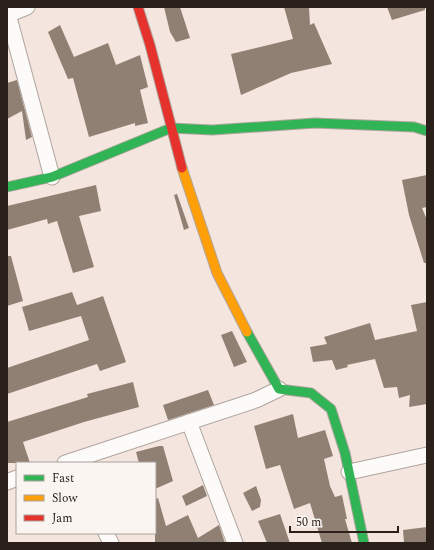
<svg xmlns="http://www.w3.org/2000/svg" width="434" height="550" viewBox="0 0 434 550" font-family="Spectral,serif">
  <rect width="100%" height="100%" fill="#f4e6de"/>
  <g fill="#908074">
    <path d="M164 7H180L190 38 176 42 170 32Z"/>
    <path d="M284 7H309L310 25 314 23 332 64 291 73 241 95 231 54 293 39Z"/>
    <path d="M387 7H425V10L392 20Z"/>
    <path d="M60 25 74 57 108 43 116 65 140 55 148 87 140 90 148 123 135 126V123L89 137 73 78 68 79 48 32Z"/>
    <path d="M17 80 32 137 26 140 22 111 7 119V83Z"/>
    <path d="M427 175V207L422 208 427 220V263H424L409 215 402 180Z"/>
    <path d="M96 185 101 211 79 216 94 267 73 273 57 221 48 224 47 219 7 230V206Z"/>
    <path d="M177 194 189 228 184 230 174 195Z"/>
    <path d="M7 256H11L23 301 7 306Z"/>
    <path d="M72 292 77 305 103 296 126 362 100 371 97 364 7 394V368L89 340 81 316 29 331 22 307Z"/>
    <path d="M427 302V404L409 407 410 395 399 398 397 387 384 388 375 359 347 365 348 367 336 370 332 360 313 362 310 347 327 344 324 337 370 323 375 340 417 331 411 305Z"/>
    <path d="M232 331 247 362 234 367 221 335Z"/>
    <path d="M133 382 139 407 84 422 23 442 30 463H7V422L88 397 87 394Z"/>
    <path d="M208 390 214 405 168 420 163 405Z"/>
    <path d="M293 414 298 438 325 430 333 456 324 459 330 486 335 497 342 495 347 519H345L352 543H322L310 503 294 509 280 465 266 469 254 426Z"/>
    <path d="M159 446H163L173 481 155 489V463H139L136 452Z"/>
    <path d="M203 485 207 496 186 506 182 496Z"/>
    <path d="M256 486 261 500 260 507 252 511 243 493Z"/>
    <path d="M158 498 166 526 188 515 198 538 219 525 225 543H155V499Z"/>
    <path d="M280 514 290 543H267L258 521Z"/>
    <path d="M427 527V543H404L403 530Z"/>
  </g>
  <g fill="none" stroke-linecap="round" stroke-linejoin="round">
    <defs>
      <g id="street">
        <path d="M8 14 52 177"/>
        <path d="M7 15 27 7"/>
        <path d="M189 422 235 543"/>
        <path d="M65 463 256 400 279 389"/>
        <path d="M349 472 427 455"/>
        <path d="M7 482 17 478"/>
        <path d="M106 533 111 543"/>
      </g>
      <g id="fast">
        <path d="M7 187 52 177 171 128 212 130 315 123 414 127 427 131"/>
        <path d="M247 332 279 389 311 393 331 409 345 453 364 543"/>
      </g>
      <path id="slow" d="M182 168 217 273 247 332"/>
      <path id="jam" d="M138 7 150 45 182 168"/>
    </defs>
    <use href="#street" stroke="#b0a59e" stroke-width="17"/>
    <use href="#fast" stroke="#b0a59e" stroke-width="11"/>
    <use href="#slow" stroke="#b0a59e" stroke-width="11"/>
    <use href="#jam" stroke="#b0a59e" stroke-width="11"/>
    <use href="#street" stroke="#fdfbfa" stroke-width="15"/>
    <use href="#fast" stroke="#30b455" stroke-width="9"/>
    <use href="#slow" stroke="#ff9f0a" stroke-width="9"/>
    <use href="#jam" stroke="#e5322d" stroke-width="9"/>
  </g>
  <rect width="434" height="550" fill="none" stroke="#2b201a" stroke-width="16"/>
  <rect x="16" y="462" width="140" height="72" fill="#fbf5f1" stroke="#a8a09b"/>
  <rect x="24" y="475" width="20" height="6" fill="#30b455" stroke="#a8a09b"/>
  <text x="52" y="482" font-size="12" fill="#2b201a">Fast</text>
  <rect x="24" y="495" width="20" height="6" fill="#ff9f0a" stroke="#a8a09b"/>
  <text x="52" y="502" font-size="12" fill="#2b201a">Slow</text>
  <rect x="24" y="515" width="20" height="6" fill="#e5322d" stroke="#a8a09b"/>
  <text x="52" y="522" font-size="12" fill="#2b201a">Jam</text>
  <path d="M290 526v6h108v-6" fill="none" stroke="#2b201a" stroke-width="2"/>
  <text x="296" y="526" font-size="12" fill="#2b201a" stroke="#fbf5f1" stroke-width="3" paint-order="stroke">50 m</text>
</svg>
